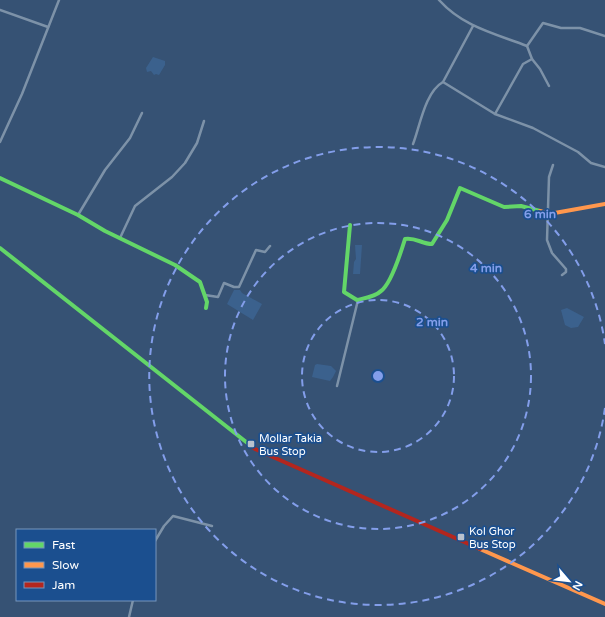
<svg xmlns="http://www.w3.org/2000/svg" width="605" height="617" viewBox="0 0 605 617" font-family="'Varela Round',sans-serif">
  <rect width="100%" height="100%" fill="#365274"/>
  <g fill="#3b618d">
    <path d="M153 57 165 61V65L159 75 156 74 154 75 151 71 147 72 146 68Z"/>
    <path d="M355 245H362L360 274H353L354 262 356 259Z"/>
    <path d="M234 290H240L242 293 262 304 253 320 227 304Z"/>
    <path d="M567 308 584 317 578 327 571 328 565 325 561 310Z"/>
    <path d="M317 364 331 366 336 371 333 377 330 381 312 377 315 365Z"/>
  </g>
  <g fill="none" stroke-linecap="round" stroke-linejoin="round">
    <g stroke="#7d92a8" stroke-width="2.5">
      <path d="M439 0C463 27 496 34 527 46"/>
      <path d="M0 10 48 27"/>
      <path d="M473 26 443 82 495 114 533 128 578 152 591 163 605 167"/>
      <path d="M549 86 540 69 532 59 527 46 543 23 561 28H580L605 36"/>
      <path d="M495 114 523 64 532 59"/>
      <path d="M0 142 22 94 59 0"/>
      <path d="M413 144C420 126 425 92 443 82"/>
      <path d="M553 165 549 177 547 240 552 253 566 269V272L562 275"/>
      <path d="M78 215 105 170 130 138 142 113"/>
      <path d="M120 238 135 206 172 177 185 163 197 143 204 121"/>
      <path d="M205 295 218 297 224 283 234 287H239L256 250 265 252 270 246"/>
      <path d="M337 386 358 300"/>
      <path d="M155 541 164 526 173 516 212 526"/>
      <path d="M129 617 133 600"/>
    </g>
    <g stroke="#63d668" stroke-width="4">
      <path d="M0 178 78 215 105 231 175 265 200 282 207 302 206 308"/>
      <path d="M350 225 344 292 357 300C365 298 375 297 381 291 391 284 401 252 405 239 415 237 422 244 432 244L447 220 460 188 504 207 521 206 540 211"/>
      <path d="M0 248 250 445"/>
    </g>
    <g stroke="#ff974d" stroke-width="4">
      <path d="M540 211 549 214 605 204"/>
      <path d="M480 549 605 604"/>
    </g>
    <path stroke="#b3261e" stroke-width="4" d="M250 445 255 449 480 549"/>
  </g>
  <g fill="none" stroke="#839eea" stroke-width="2" stroke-dasharray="7 5">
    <circle cx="378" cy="376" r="76"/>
    <circle cx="378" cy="376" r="153"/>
    <path d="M605 408A229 229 0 1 1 605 344"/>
  </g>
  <g fill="#b9c2ce" stroke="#1b4f8f" stroke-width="1.5">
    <rect x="247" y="440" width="8" height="8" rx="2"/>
    <rect x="457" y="533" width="8" height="8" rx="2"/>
  </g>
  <g text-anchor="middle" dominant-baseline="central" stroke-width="3.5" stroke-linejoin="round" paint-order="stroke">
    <g font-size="11" fill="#fff" stroke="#1b4f8f" text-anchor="start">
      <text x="259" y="438">Mollar Takia<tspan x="259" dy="13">Bus Stop</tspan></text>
      <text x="469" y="531">Kol Ghor<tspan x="469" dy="13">Bus Stop</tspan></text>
    </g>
  </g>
  <circle cx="378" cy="376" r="6" fill="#839eea" stroke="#1b4f8f" stroke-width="2"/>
  <g font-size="12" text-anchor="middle" font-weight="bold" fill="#839eea" stroke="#1b4f8f" stroke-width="3.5" stroke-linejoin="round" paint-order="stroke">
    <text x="540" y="218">6 min</text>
    <text x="486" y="272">4 min</text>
    <text x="432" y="326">2 min</text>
  </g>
  <rect x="16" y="529" width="140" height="72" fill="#1b4f8f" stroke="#7695bc"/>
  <rect x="24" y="542" width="20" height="6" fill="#63d668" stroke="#7695bc"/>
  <text x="52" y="549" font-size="12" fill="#ffffff">Fast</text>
  <rect x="24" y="562" width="20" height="6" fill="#ff974d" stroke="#7695bc"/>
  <text x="52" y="569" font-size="12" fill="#ffffff">Slow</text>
  <rect x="24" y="582" width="20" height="6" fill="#b3261e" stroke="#7695bc"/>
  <text x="52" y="589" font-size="12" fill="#ffffff">Jam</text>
  <g transform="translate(569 581) rotate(118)" stroke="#1b4f8f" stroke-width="3" paint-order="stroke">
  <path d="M0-3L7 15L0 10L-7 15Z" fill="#ffffff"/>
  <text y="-6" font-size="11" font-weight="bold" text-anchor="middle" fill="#ffffff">N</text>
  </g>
</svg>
